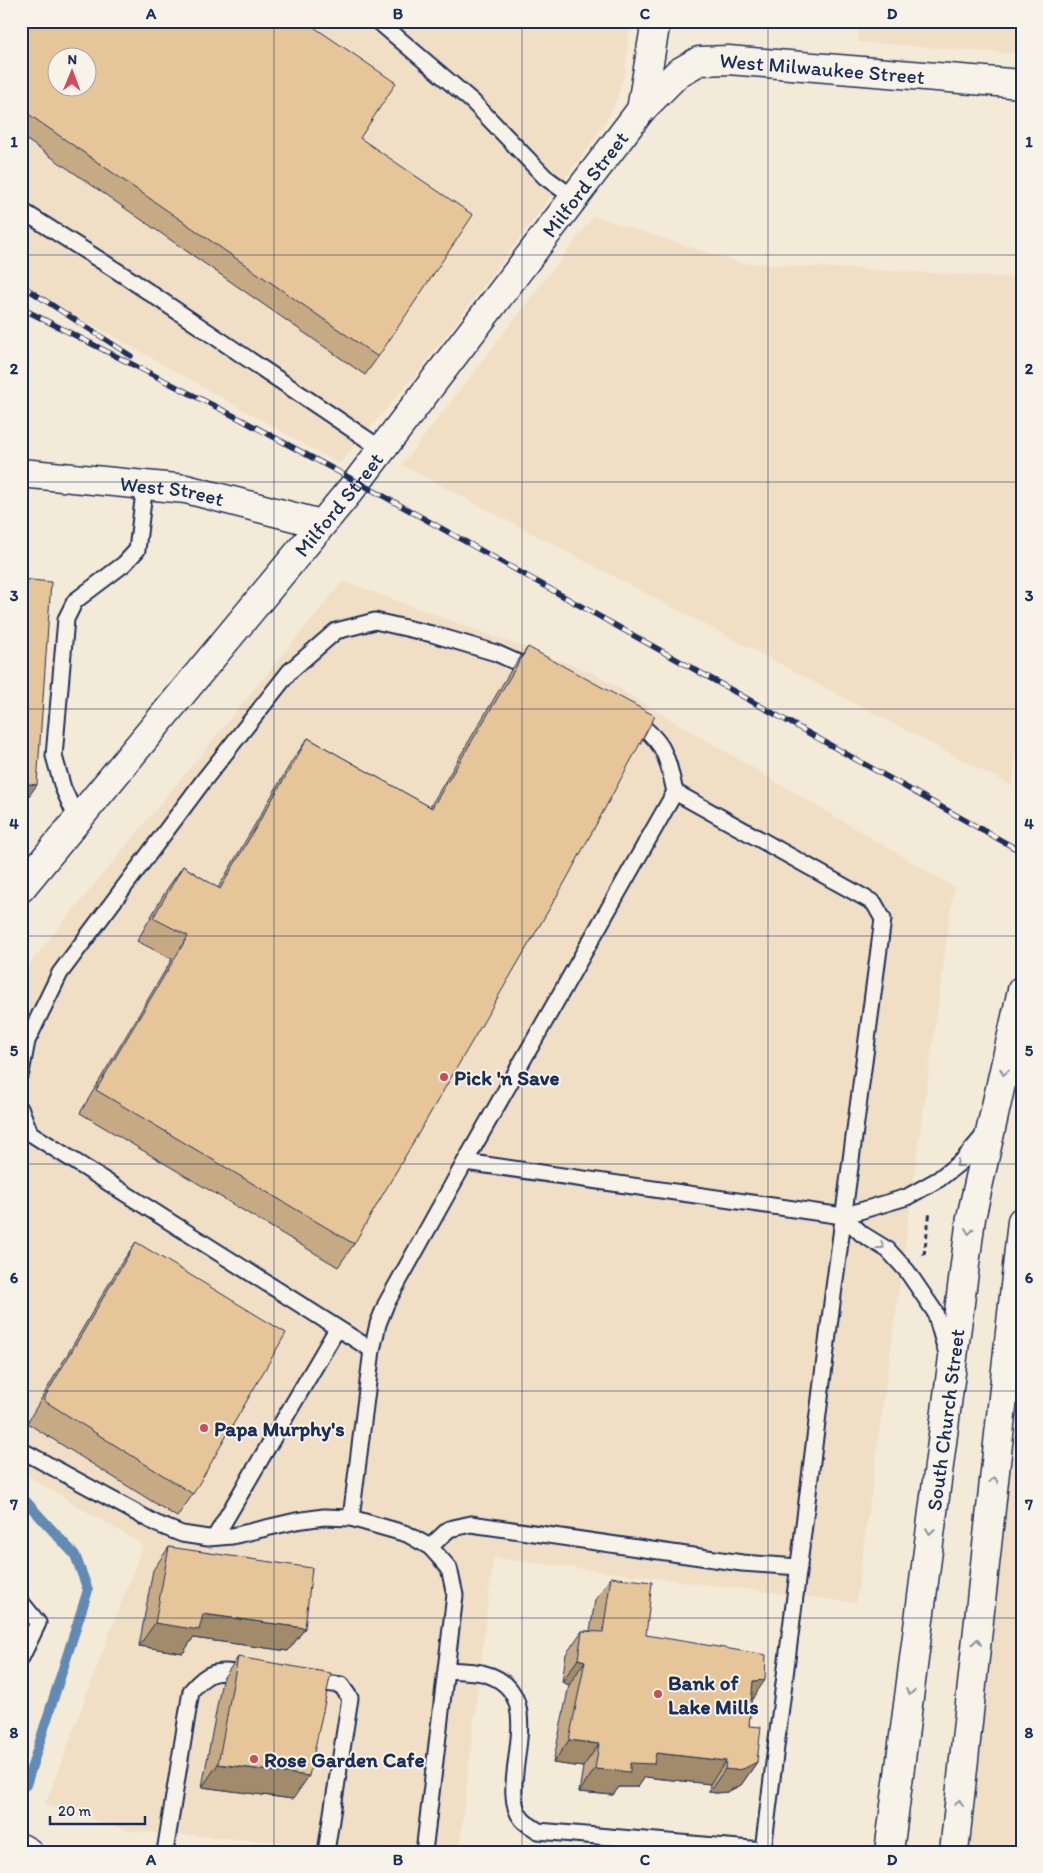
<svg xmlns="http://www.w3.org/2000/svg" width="1043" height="1873" viewBox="0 0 1043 1873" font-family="Itim,sans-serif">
  <rect width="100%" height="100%" fill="#f4ead8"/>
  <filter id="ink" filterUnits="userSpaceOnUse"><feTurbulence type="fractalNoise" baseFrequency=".02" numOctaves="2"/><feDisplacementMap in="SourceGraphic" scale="10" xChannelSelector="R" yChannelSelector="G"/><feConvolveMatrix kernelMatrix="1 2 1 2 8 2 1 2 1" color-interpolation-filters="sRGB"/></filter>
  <g filter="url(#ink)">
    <g fill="#f0dfc5" fill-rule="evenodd">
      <path d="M21 21H631L625 73 614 107 596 137 423 366 339 464 21 284ZM58 58H88V88H58Z"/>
      <path d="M859 21H1022V54L858 42Z"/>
      <path d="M594 216 740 263 1022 278V711L1012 786 402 465Z"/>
      <path d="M343 581 591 672 954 887 856 1603 493 1558 459 1852H414L130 1831 45 1805 143 1545 21 1472V974Z"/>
      <path d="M1022 1327V1852H964Z"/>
    </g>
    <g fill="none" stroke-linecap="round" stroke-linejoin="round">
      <path stroke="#618bb5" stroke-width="10" d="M21 1496 75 1555 88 1590 26 1785"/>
      <defs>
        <g id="service">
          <path d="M378 21 473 102 545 177 574 198"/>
          <path d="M21 210 125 276 383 450"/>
          <path d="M631 718C665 742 666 753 675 792"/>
          <path d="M78 821 63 788 54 756 66 619 75 601 124 564 137 550 145 484"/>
          <path d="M21 1073 27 1041 60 973 204 780 290 671 336 631 375 621 432 634 496 653 534 670"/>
          <path d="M21 1110 30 1133 372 1350"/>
          <path d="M843 1216 862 1234 888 1250 907 1271 935 1312 947 1354"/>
          <path d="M21 1450 157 1524 182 1534 208 1538 232 1536 296 1521 324 1517 351 1518"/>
          <path d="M215 1537 337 1329"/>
          <path d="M430 1547 449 1529 471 1524 742 1563 799 1567"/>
          <path d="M21 1602 38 1623 21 1658"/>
          <path d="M447 1670C458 1671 471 1671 482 1673 556 1691 493 1786 522 1819 526 1824 533 1827 538 1831L763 1850 833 1295 883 919 874 903 675 792 465 1162"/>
          <path d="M309 1681 341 1685 350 1698 326 1852"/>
          <path d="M165 1852 191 1691C210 1668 219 1671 247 1674"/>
          <path d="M424 1852 455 1595 449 1568 430 1547 407 1534 351 1518 372 1350 378 1324 386 1304 465 1162 843 1216 907 1197 939 1179 963 1160 984 1135"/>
        </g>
        <path id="minor" d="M21 1848 28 1852"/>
        <g id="tertiary">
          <path id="s1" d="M21 473 186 489 321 524"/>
        </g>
        <g id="secondary">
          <path d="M641 110 656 21"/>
          <path id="s2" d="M21 888 357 482 641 110 678 73 699 61 728 60 1022 84"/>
          <path id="s3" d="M889 1852 971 1218 1022 990"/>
          <path d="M954 1852 1022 1221"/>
        </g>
      </defs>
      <use href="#service" stroke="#1b2f5e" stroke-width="19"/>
      <use href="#minor" stroke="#1b2f5e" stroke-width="31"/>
      <use href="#tertiary" stroke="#1b2f5e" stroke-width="31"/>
      <use href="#secondary" stroke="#1b2f5e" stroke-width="31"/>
      <path stroke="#1b2f5e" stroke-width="3" stroke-dasharray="5 4" stroke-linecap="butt" d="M924 1255 930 1211"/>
      <use href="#service" stroke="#f7f3e8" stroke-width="15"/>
      <use href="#minor" stroke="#f7f3e8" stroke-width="28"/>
      <use href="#tertiary" stroke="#f7f3e8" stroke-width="28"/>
      <use href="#secondary" stroke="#f7f3e8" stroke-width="28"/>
      <defs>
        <g id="rail">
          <path d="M21 285 131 356"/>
          <path d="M21 308 242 420 387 498 1022 852"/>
        </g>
      </defs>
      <use href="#rail" stroke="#1b2f5e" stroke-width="5.5"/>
      <use href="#rail" stroke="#f7f3e8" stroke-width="4" stroke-dasharray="11" stroke-linecap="butt"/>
    </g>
    <g fill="#c6aa84" stroke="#1b2f5e">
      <path d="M21 21 360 138 378 357 365 375 21 136Z"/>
      <path d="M528 647 354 1244 338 1267 80 1113 172 959 137 941 167 889 183 866 218 888 292 761 308 738 430 807 511 670Z"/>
      <path d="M136 1242 193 1494 177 1517 27 1423 120 1265Z"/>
      <path d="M169 1547 305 1628 288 1651 193 1638 183 1653 139 1646 153 1570Z"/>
      <path d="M611 1577 646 1635 751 1699 749 1726 757 1762 741 1785 727 1792 716 1793 709 1792 710 1784 645 1777 638 1787H619L613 1795 579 1792 583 1767 553 1763 569 1685 562 1682 566 1654 582 1631H590L595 1600Z"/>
      <path d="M238 1657 293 1799 202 1787 222 1680Z"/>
    </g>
    <g fill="#a18b6b" stroke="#1b2f5e">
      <path d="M21 783 37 785 21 807Z"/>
      <path d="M203 1614 305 1628 288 1651 193 1638 183 1653 139 1646 155 1623Z"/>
      <path d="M578 1659 585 1661 569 1685 562 1682Z"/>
      <path d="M765 1680 749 1704 753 1681Z"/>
      <path d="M569 1740 599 1744 583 1767 553 1763Z"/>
      <path d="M656 1753 726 1761 710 1784 645 1777 638 1787H619L613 1795 579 1792 595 1769 630 1763Z"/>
      <path d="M757 1762 741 1785 727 1792 716 1793 709 1792 725 1769Z"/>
      <path d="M218 1764 309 1776 293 1799 202 1787Z"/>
    </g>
    <g fill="#e6c699" stroke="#1b2f5e" fill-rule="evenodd">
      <path d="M21 21H305L396 83 360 138 473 215 378 357 21 109ZM58 58H88V88H58Z"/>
      <path d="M21 506H24L21 565Z"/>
      <path d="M21 579 51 582 37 785 21 783Z"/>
      <path d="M528 647 655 716 565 882 354 1244 96 1090 188 936 153 918 183 866 220 889 308 738 432 808Z"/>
      <path d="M136 1242 286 1333 193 1494 43 1400Z"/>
      <path d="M169 1547 312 1568 305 1628 203 1614 199 1630 155 1623Z"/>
      <path d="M611 1577 652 1582 646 1635 766 1655 765 1680 753 1681 749 1726 761 1727 757 1762 743 1769 733 1770 725 1769 726 1761 656 1753 654 1764 630 1763V1772L595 1769 599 1744 569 1740 585 1661 578 1659 582 1631 603 1632Z"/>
      <path d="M238 1657 331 1673 309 1776 218 1764Z"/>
    </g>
    <defs><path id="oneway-chevron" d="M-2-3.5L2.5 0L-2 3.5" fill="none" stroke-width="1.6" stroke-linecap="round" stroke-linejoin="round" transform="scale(1.25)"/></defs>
    <g stroke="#8991a3">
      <use href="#oneway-chevron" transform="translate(1004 1072) rotate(103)"/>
      <use href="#oneway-chevron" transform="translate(959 1164) rotate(140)"/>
      <use href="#oneway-chevron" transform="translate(969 1231) rotate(97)"/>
      <use href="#oneway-chevron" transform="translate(881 1246) rotate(33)"/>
      <use href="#oneway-chevron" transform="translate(994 1480) rotate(-84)"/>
      <use href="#oneway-chevron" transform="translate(930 1531) rotate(97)"/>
      <use href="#oneway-chevron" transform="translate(977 1642) rotate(-84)"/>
      <use href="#oneway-chevron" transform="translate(910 1692) rotate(97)"/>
      <use href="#oneway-chevron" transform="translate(959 1803) rotate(-84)"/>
    </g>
  </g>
  <path fill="none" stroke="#1b2f5e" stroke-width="1" stroke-opacity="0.55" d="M274 21V1852M522 21V1852M768 21V1852M21 255H1022M21 482H1022M21 709H1022M21 936H1022M21 1164H1022M21 1391H1022M21 1618H1022"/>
  <g fill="#d1495b" stroke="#f7f3e8" stroke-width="2">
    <circle cx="444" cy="1077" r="5"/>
    <circle cx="204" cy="1428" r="5"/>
    <circle cx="658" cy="1694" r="5"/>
    <circle cx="254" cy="1759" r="5"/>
  </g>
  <g text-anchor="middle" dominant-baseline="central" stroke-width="4" stroke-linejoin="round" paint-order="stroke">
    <g font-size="21" fill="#1b2f5e" stroke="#f7f3e8">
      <text stroke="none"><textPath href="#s2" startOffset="1195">West Milwaukee Street</textPath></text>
      <text stroke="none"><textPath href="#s2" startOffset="902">Milford Street</textPath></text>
      <text stroke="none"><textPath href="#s1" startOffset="152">West Street</textPath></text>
      <text stroke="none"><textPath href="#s2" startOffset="498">Milford Street</textPath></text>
      <text stroke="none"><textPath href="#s3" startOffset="436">South Church Street</textPath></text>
    </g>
    <g font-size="21" font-weight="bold" fill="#1b2f5e" stroke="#f7f3e8" text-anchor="start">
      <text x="454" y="1077">Pick 'n Save</text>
      <text x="214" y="1428">Papa Murphy's</text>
      <text x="668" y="1682">Bank of<tspan x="668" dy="24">Lake Mills</tspan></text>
      <text x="264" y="1759">Rose Garden Cafe</text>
    </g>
  </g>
  <rect width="1043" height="1873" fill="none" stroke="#f7f3e8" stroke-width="55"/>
  <g transform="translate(72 72) rotate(1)"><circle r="24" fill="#f7f3e8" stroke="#9fa5b1"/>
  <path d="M0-4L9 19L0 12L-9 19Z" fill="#d1495b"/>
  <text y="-8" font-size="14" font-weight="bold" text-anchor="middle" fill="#1b2f5e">N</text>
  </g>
  <path d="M50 1816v8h95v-8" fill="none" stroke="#1b2f5e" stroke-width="2.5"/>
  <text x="58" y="1816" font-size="15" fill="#1b2f5e" stroke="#f7f3e8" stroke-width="4" paint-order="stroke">20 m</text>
  <rect x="28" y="28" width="988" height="1818" fill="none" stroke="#1b2f5e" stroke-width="2"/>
  <g font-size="16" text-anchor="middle" font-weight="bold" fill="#1b2f5e">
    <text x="151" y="19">A</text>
    <text x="398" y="19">B</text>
    <text x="645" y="19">C</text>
    <text x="892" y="19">D</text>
    <text x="14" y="147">1</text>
    <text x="1029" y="147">1</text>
    <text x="14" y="374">2</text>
    <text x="1029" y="374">2</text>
    <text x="14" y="601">3</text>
    <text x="1029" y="601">3</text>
    <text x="14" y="829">4</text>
    <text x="1029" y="829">4</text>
    <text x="14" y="1056">5</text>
    <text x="1029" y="1056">5</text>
    <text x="14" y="1283">6</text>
    <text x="1029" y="1283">6</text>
    <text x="14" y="1510">7</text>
    <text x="1029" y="1510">7</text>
    <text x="14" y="1738">8</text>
    <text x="1029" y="1738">8</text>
    <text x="151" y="1865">A</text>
    <text x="398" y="1865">B</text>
    <text x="645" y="1865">C</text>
    <text x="892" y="1865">D</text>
  </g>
</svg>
